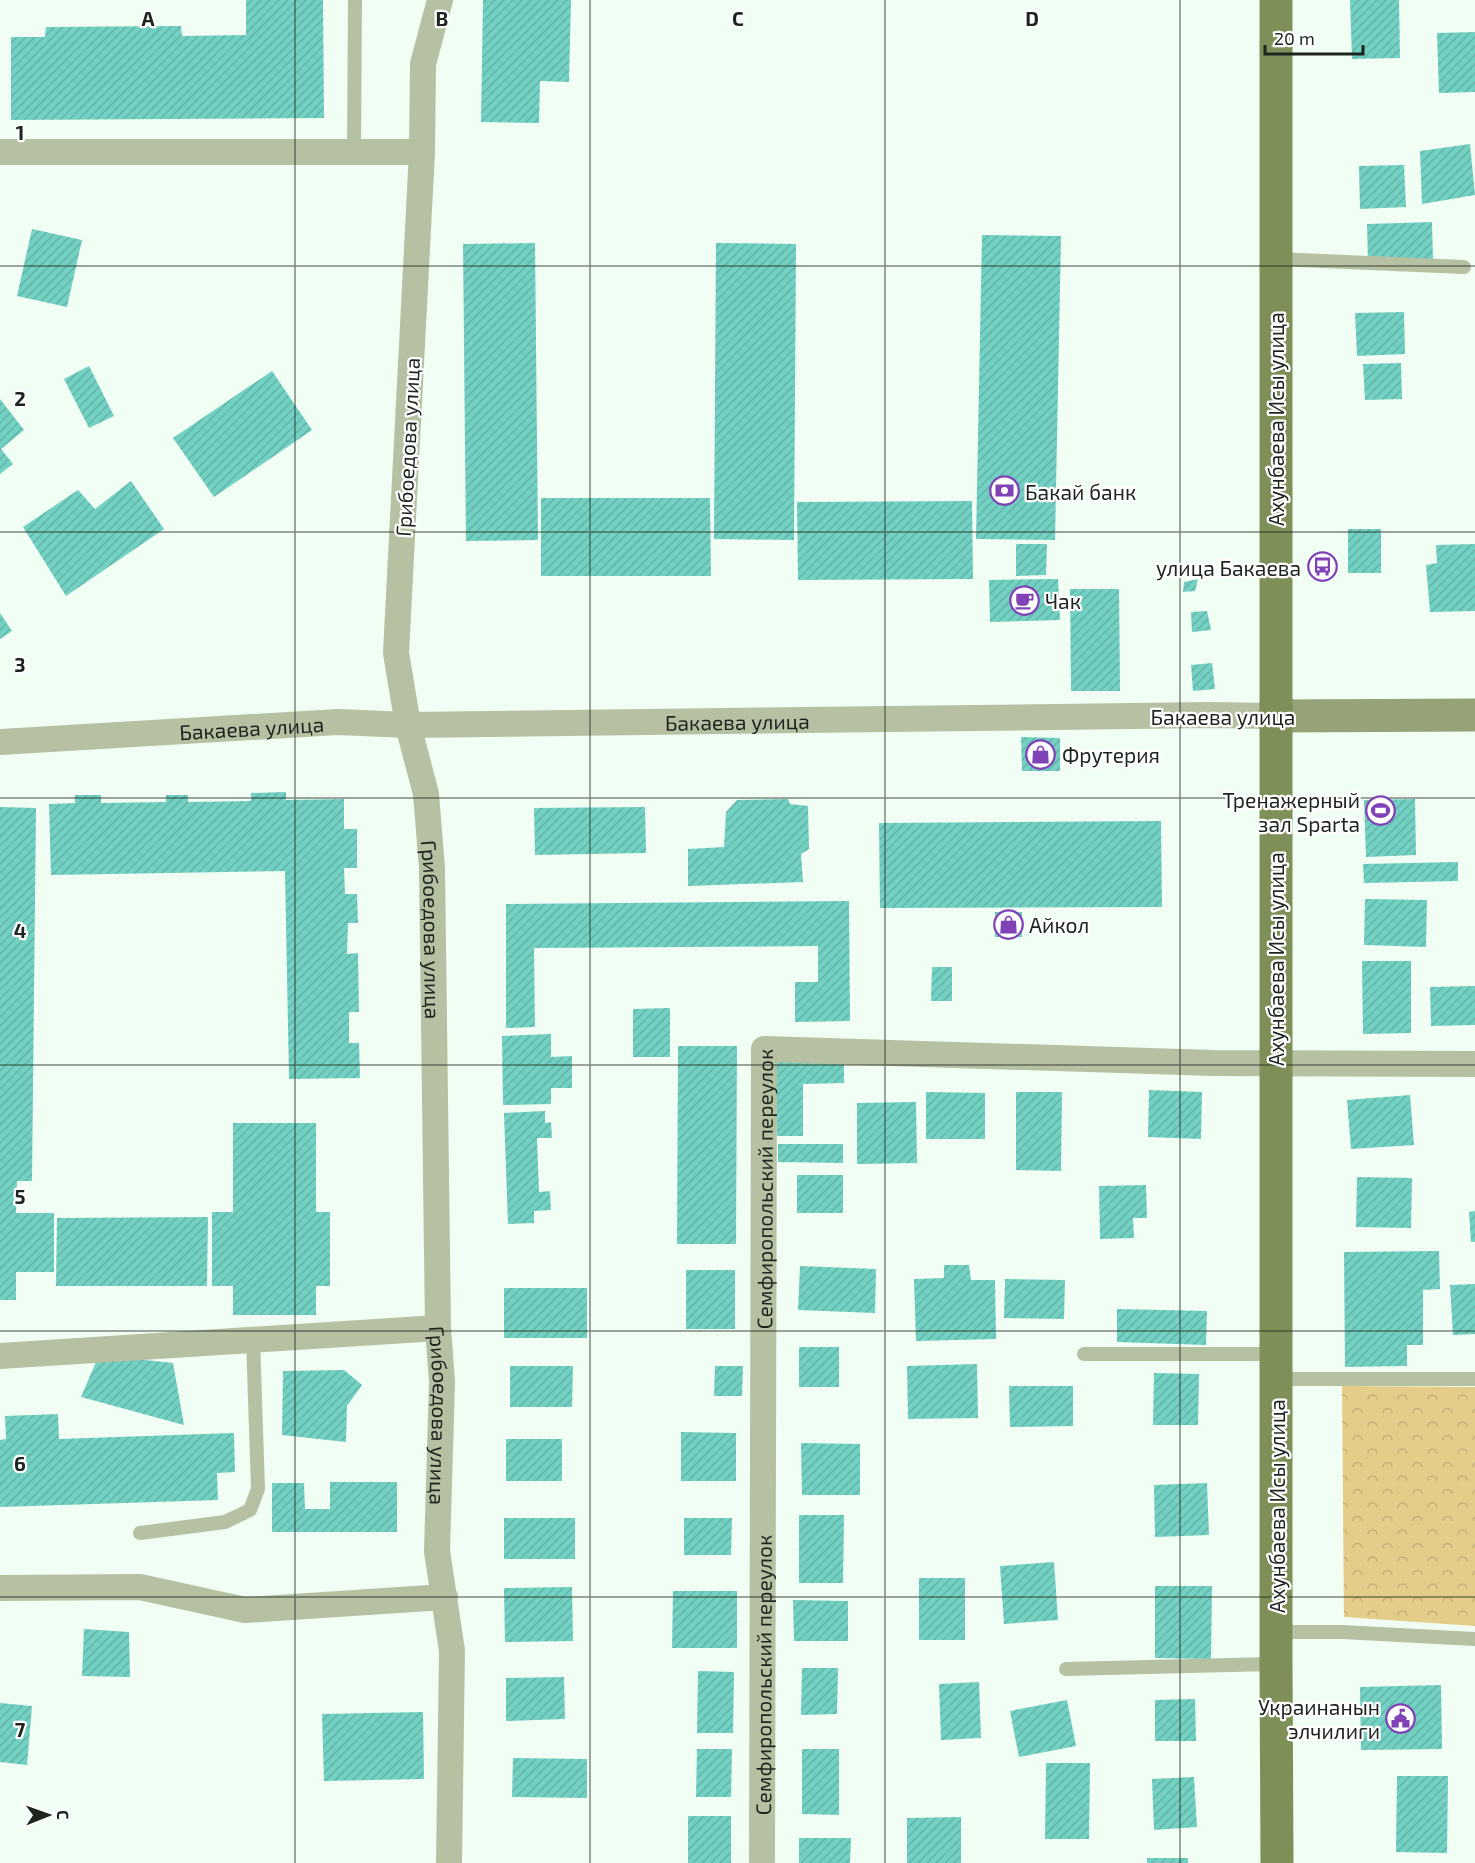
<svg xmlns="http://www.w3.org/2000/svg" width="1475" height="1863" viewBox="0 0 1475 1863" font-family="'Exo 2',sans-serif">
  <defs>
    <pattern id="park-crowns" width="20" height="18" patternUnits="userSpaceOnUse" patternTransform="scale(1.5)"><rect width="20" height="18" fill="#e4cd89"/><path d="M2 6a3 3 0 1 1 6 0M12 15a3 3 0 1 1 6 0" fill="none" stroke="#c3b076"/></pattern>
    <pattern id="building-hatch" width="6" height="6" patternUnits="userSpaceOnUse" patternTransform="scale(1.5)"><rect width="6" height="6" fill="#73d1c3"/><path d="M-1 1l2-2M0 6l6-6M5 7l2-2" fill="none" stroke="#63b3a7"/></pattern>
  </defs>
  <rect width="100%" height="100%" fill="#f1fef4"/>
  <path fill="url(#park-crowns)" d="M1342 1386 1475 1387V1626L1344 1617Z"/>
  <g fill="url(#building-hatch)">
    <path d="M246 0H323L324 118 11 120V37H45L46 27 181 26 182 36 246 35Z"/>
    <path d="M483 0H571L569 82 540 81 539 123 481 122Z"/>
    <path d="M1350 0H1399L1400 58 1352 59Z"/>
    <path d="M1475 32V92L1439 93 1437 33Z"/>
    <path d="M1470 144 1475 195 1422 204 1420 151Z"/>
    <path d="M1404 165 1406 207 1360 209 1359 166Z"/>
    <path d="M1432 222 1433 260 1368 262 1367 224Z"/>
    <path d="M32 229 82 240 67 307 17 296Z"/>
    <path d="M982 235 1061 236 1055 540 976 539Z"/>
    <path d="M535 243 538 540 466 541 463 244Z"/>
    <path d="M716 243 796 244 794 540 714 539Z"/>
    <path d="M1404 312 1405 354 1357 356 1355 313Z"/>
    <path d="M1401 363 1402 399 1365 400 1363 364Z"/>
    <path d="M89 366 114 416 89 428 64 379Z"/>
    <path d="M272 371 312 430 214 497 173 438Z"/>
    <path d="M0 399 24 430 1 449 13 464 0 474Z"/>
    <path d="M131 481 164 529 66 596 23 527 78 490 95 509Z"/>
    <path d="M541 498H710L711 576H541Z"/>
    <path d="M972 501 973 579 798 580 797 502Z"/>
    <rect x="1348" y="529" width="33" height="44"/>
    <path d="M1016 544H1047L1046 575 1016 576Z"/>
    <path d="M1475 544V611L1430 612 1426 565 1437 563 1436 545Z"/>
    <path d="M1058 579 1060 620 990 622 989 580Z"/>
    <path d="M1198 579 1195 591 1183 592 1184 582Z"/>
    <path d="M1070 589H1119L1120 691H1071Z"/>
    <path d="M1207 611 1211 630 1192 632 1191 612Z"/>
    <path d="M0 613 12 631 0 639Z"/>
    <path d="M1212 663 1215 689 1193 691 1191 665Z"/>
    <path d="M1021 737 1060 738V771H1022Z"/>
    <path d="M286 792V800L344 799V829H357V868H344L345 894H357L358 923H348L347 954 358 953 359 1012H349V1043H359L360 1078 289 1079 285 871 51 875 49 804 75 803V795H101V803L166 802V795H188V802L251 801V793Z"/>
    <path d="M788 799 790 804 808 806 809 849 801 854 803 882 688 886V849L724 847 726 812 737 800Z"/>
    <path d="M1415 799 1416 855 1366 857 1364 800Z"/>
    <path d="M0 807 36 808 32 1181H17L16 1213H54V1272H16V1300H0Z"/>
    <path d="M645 807 646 853 535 855 534 808Z"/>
    <path d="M1161 821 1162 907 880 908 879 823Z"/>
    <path d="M1458 862V881L1364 883 1363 864Z"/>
    <path d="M1365 899 1427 900 1426 947 1364 945Z"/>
    <path d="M849 901 850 1021 795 1022V982H818V946L534 948 535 1027 506 1028V904Z"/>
    <rect x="995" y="912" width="27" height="25"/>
    <path d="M1362 961H1411V1033L1363 1034Z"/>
    <path d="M932 967H952V1001H931Z"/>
    <path d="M1475 986V1025L1431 1026 1430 987Z"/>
    <path d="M670 1008V1057H633V1009Z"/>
    <path d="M551 1034V1057L572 1056V1088H551V1104L503 1105 502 1036Z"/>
    <path d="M678 1046H737L736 1244H677Z"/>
    <path d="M844 1060V1083L803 1084V1136H777L775 1061Z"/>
    <path d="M1149 1090 1202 1092 1201 1139 1148 1137Z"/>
    <path d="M926 1092 985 1093V1139H926Z"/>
    <path d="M1016 1092H1062L1061 1171 1016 1170Z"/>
    <path d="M1410 1095 1414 1145 1351 1149 1347 1100Z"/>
    <path d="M916 1102 917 1163 857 1164V1103Z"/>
    <path d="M545 1111V1123L551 1122 552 1138H537L539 1192 550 1191 551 1210 534 1211V1223L508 1224 504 1113Z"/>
    <path d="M233 1123H316V1212H330V1286H316V1315H233V1286H212V1212H233Z"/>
    <path d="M778 1144H843V1163L778 1162Z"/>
    <rect x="797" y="1175" width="46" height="38"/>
    <path d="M1357 1177 1412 1178 1411 1228 1356 1227Z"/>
    <path d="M1146 1185 1147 1218H1133L1134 1238 1100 1239 1099 1186Z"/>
    <path d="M1475 1211V1242H1471L1469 1212Z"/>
    <path d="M208 1217 207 1286H56L57 1218Z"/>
    <path d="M1439 1251 1440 1289 1423 1290V1345H1407V1366L1345 1367 1344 1252Z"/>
    <path d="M944 1265H969L971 1280H995L996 1339 916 1341 914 1279 944 1278Z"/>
    <path d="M800 1266 876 1269 875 1313 798 1310Z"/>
    <rect x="686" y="1270" width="49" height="59"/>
    <path d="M1005 1279 1065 1280 1064 1319 1004 1318Z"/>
    <path d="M1475 1284V1334L1453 1335 1450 1285Z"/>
    <rect x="504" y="1288" width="83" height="50"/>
    <path d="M1117 1309 1207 1311 1206 1345 1117 1342Z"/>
    <rect x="799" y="1347" width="40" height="40"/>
    <path d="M99 1355 173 1363 184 1425 81 1397Z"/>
    <path d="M977 1364 978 1418 908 1419 907 1366Z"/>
    <path d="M510 1366H573L572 1407H510Z"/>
    <path d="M715 1366H743L742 1396H714Z"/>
    <path d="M344 1370 362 1385 347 1406 346 1442 282 1435 283 1371Z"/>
    <path d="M1154 1373 1199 1374 1198 1425H1153Z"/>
    <path d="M1009 1386H1073V1426L1010 1427Z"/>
    <path d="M58 1414 59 1439 234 1433 235 1472 217 1473 218 1500 0 1507V1440L6 1439 5 1416Z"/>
    <path d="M681 1432 736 1433V1481H681Z"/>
    <rect x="506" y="1439" width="56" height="42"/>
    <path d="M801 1443 860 1444V1495H802Z"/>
    <path d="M330 1482H397V1532H272V1483H304L305 1509H330Z"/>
    <path d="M1207 1483 1209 1535 1155 1537 1154 1485Z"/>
    <path d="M799 1515H844L843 1583H799Z"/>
    <rect x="504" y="1518" width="71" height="41"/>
    <path d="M684 1518H732L731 1555H684Z"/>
    <path d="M1054 1562 1058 1620 1004 1624 1000 1566Z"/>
    <rect x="919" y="1578" width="46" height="62"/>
    <path d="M1155 1586H1212L1211 1659 1155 1658Z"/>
    <path d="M572 1587 573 1641 505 1642 504 1588Z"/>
    <path d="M673 1591H737V1648H672Z"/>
    <path d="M793 1600 848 1601V1641H794Z"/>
    <path d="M84 1629 129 1632 130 1677 82 1676Z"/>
    <path d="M802 1668H838L837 1714 801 1715Z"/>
    <path d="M698 1671 734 1672 733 1733H697Z"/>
    <path d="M564 1677 565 1719 506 1721V1678Z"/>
    <path d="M979 1682 981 1738 941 1740 939 1684Z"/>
    <path d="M1441 1685 1442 1749 1361 1750 1360 1687Z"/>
    <path d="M1195 1699 1196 1741H1155V1700Z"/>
    <path d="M1067 1700 1076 1746 1019 1757 1010 1711Z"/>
    <path d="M0 1703 32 1706 27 1765 0 1762Z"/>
    <path d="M423 1712 424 1779 324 1781 322 1714Z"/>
    <path d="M697 1749H732L731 1797H696Z"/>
    <path d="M802 1749H839V1815L802 1814Z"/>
    <path d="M513 1758 587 1759V1798L512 1797Z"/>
    <path d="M1046 1763H1090L1089 1839H1045Z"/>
    <path d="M1397 1776H1448L1447 1853 1396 1852Z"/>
    <path d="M1194 1777 1197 1827 1154 1830 1152 1779Z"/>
    <rect x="688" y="1816" width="43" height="47"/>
    <path d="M961 1817V1863H907V1818Z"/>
    <path d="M799 1838H851L850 1863H799Z"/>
    <rect x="1147" y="1858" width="41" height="5"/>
  </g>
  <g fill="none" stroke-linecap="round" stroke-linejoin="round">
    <g stroke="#b6c0a3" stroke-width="14">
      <path d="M354 152 355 0"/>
      <path d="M1275 259 1464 267"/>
      <path d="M1084 1354H1276"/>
      <path d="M1276 1379H1475"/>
      <path d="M140 1533 225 1522 250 1510 258 1489 253 1339"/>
      <path d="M1276 1632H1342L1475 1639"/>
      <path d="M1066 1669 1276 1664"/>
    </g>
    <g stroke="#b6c0a3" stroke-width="26">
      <path id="s1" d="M440 0 423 64 422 152 396 653 408 725 426 794 432 868 438 1328 442 1382 437 1551 452 1651 449 1863"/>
      <path d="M0 152H422"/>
      <path id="s2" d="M0 742 338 722 408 725 1210 715 1275 716"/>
      <path d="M0 1356 438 1328"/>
      <path d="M0 1588 140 1587 245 1610 445 1597"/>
      <path id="s3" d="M762 1863 764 1049 1213 1063 1475 1064"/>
    </g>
    <path stroke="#96a378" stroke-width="33" d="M1275 716 1475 715"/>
    <path stroke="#7f8f58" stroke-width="33" d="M1276 0V1664L1277 1863"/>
  </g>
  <path fill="none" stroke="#1d251f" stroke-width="1.5" stroke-opacity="0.55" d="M295 0V1863M590 0V1863M885 0V1863M1180 0V1863M0 266H1475M0 532H1475M0 798H1475M0 1065H1475M0 1331H1475M0 1597H1475"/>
  <defs>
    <symbol id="bank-ring" viewBox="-11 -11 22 22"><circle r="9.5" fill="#fff" stroke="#7f42b7" stroke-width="1.5"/><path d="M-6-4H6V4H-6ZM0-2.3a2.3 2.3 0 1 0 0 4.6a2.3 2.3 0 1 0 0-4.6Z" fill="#7f42b7"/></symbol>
    <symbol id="bus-ring" viewBox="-11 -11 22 22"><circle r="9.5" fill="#fff" stroke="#7f42b7" stroke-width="1.5"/><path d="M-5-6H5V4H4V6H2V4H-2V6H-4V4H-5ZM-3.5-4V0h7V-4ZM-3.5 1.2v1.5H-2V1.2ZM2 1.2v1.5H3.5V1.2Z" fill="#7f42b7"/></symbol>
    <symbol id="cafe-ring" viewBox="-11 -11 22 22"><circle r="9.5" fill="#fff" stroke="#7f42b7" stroke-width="1.5"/><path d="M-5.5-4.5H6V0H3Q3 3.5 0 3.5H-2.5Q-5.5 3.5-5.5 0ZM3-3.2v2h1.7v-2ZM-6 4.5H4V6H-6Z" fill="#7f42b7"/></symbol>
    <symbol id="shop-ring" viewBox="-11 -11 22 22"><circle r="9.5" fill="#fff" stroke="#7f42b7" stroke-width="1.5"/><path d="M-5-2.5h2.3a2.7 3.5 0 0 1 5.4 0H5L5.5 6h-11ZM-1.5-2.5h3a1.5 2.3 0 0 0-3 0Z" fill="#7f42b7"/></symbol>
    <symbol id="stadium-ring" viewBox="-11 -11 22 22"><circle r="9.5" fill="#fff" stroke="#7f42b7" stroke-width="1.5"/><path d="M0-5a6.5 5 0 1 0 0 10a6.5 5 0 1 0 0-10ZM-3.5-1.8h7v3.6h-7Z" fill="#7f42b7"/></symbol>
    <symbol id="civic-ring" viewBox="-11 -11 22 22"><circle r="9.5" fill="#fff" stroke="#7f42b7" stroke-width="1.5"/><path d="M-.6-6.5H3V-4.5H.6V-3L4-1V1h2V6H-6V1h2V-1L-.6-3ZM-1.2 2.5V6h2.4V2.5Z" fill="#7f42b7"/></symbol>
  </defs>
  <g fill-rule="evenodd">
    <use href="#bank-ring" x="988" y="474" width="33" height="33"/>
    <use href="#bus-ring" x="1306" y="550" width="33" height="33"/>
    <use href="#cafe-ring" x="1008" y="584" width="33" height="33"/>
    <use href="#shop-ring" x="1024" y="738" width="33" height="33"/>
    <use href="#stadium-ring" x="1364" y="794" width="33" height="33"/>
    <use href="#shop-ring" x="992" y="908" width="33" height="33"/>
    <use href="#civic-ring" x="1384" y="1702" width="33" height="33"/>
  </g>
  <g text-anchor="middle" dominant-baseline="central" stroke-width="4.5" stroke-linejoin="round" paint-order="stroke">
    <g font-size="21" fill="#1d251f" stroke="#fff">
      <text transform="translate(1275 419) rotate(-90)">Ахунбаева Исы улица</text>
      <text transform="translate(407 447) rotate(-87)">Грибоедова улица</text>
      <text x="1223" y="716">Бакаева улица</text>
      <text stroke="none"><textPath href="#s2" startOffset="738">Бакаева улица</textPath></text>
      <text stroke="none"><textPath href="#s2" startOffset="252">Бакаева улица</textPath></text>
      <text stroke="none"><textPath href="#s1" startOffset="936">Грибоедова улица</textPath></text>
      <text transform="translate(1275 959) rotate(-90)">Ахунбаева Исы улица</text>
      <text stroke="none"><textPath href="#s3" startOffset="674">Семфиропольский переулок</textPath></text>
      <text stroke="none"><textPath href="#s1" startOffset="1422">Грибоедова улица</textPath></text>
      <text transform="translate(1276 1506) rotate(-90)">Ахунбаева Исы улица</text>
      <text stroke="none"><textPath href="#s3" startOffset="188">Семфиропольский переулок</textPath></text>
    </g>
    <g font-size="21" fill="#1d251f" stroke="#fff" text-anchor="start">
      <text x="1025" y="491">Бакай банк</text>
      <text x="1301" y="567" text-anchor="end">улица Бакаева</text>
      <text x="1045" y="600">Чак</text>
      <text x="1062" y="754">Фрутерия</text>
      <text x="1360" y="799" text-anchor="end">Тренажерный<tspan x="1360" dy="24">зал Sparta</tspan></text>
      <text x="1029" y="924">Айкол</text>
      <text x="1380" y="1706" text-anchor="end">Украинанын<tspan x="1380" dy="24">элчилиги</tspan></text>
    </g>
  </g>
  <g font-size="20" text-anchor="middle" font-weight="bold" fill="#1d251f" stroke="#fff" stroke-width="4.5" stroke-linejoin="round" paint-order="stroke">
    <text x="148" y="26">A</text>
    <text x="442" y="26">B</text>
    <text x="738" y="26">C</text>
    <text x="1032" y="26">D</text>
    <text x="20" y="140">1</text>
    <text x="20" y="406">2</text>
    <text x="20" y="672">3</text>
    <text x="20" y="938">4</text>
    <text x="20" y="1204">5</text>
    <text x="20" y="1471">6</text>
    <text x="20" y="1737">7</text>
  </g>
  <g transform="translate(48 1815) rotate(89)" stroke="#ffffff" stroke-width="4.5" paint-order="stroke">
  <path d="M0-4.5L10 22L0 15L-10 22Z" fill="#1d251f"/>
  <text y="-9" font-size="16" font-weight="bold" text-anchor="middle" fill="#1d251f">С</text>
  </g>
  <path d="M1265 45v9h98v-9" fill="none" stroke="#1d251f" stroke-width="3"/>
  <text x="1274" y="45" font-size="18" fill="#1d251f" stroke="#ffffff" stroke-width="4.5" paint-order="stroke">20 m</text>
</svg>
